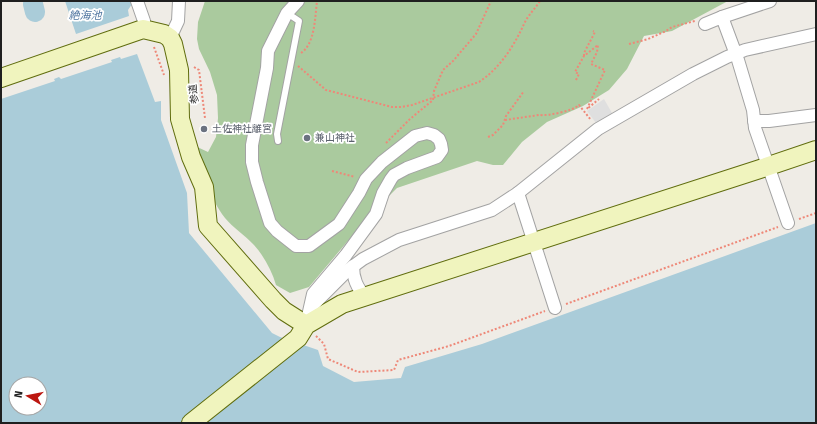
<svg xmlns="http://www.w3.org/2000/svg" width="817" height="424" viewBox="0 0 817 424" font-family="'Fira Sans Condensed','Noto Sans JP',sans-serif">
  <rect width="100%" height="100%" fill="#efece6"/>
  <path fill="#aaca9e" d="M205 1H728L672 31 644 36 627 69 609 90 583 106 547 122 522 142 503 165H493L477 161 397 188 368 217 309 287 290 293 276 285C272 271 264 256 254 245 245 235 233 228 225 218 210 199 201 168 193 145L208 152 216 137 218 118 217 95 210 72 199 49 197 39 198 22Z"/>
  <path fill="#dfdfdf" d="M604 99 612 113 596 123 587 111Z"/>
  <g fill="#aaccd9" fill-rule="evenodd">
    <path d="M65 1H134L128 10 129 16 76 34Z"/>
    <path d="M137 54 155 102 161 101V120L187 193 189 233 272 333 280 337 318 350 323 366 354 382 401 378 405 367 482 344 816 223V423H1V99L55 81 54 79 59 77 61 79 112 62 111 60 120 57 121 59ZM16 384H40V408H16Z"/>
  </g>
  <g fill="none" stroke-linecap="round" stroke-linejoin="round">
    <path stroke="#aaccd9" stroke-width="20" d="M33 4 35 12"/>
    <defs>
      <path id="lane" d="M278 141 277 134 299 21 287 13"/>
      <g id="street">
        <path d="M137 1 144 21"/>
        <path d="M298 1 287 13 268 51 267 68 252 145V162L257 182 270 223 277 231 296 246H309L339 224 359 193 366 179 382 162 415 136 427 133 434 135 439 139 441 144 442 150 437 157 407 168 394 175 391 179 383 193 376 214 346 255 313 294 306 325"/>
        <path d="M722 17 770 1"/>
        <path d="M705 24 722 17 738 60 753 110 755 128 788 223"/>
        <path d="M170 38 178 21 179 1"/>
        <path d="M754 121H769L816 115"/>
        <path d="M518 193 555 308"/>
        <path d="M353 266C353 279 357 287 365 297"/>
        <path d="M314 304 348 270 363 259 399 240 492 210 518 193 598 129 693 74 727 57 745 50 816 34"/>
      </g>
      <g id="secondary">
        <path d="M1 78 143 29 164 34 170 38 173 44 179 70 180 119 191 157 204 187 208 226 273 300 284 311 306 325"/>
        <path d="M191 423 298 338 306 325 342 304 760 169 816 150"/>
      </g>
    </defs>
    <use href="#lane" stroke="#a3a3a3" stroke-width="8"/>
    <use href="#street" stroke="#a3a3a3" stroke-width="14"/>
    <use href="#secondary" stroke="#606d0e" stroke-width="20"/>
    <g stroke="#ee8878" stroke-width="2" stroke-dasharray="2 2" stroke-linecap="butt">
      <path d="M629 44 648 39 666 31 672 27 695 21"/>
      <path d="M154 47 164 75"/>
      <path d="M301 53C315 44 315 17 317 1"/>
      <path d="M584 56V53L595 32 593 31"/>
      <path d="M298 66 326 90 392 107H401L412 105 479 82C500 68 514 46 524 24 528 15 535 9 540 1"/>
      <path d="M194 67 199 70 205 118"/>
      <path d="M576 80 579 74 575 72 584 56 598 45 597 52 591 64 605 70 587 109 599 99"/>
      <path d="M505 120 539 115C548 116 573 111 579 105L591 120"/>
      <path d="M488 137 493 135 503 125 506 116 524 91"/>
      <path d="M386 143 410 119 433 100 434 91 443 70 453 61 476 34 491 1"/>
      <path d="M332 171 355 177"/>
      <path d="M799 219 816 213"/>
      <path d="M566 304 778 227"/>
      <path d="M316 336 324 344 328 359 358 372 394 370 398 360 449 346 545 311"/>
    </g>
    <use href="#lane" stroke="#fff" stroke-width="6"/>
    <use href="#street" stroke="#fff" stroke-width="12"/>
    <use href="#secondary" stroke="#f0f4be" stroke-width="18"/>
  </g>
  <g fill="#6b7280" stroke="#fff" stroke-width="1.5">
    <circle cx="204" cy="129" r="4"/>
    <circle cx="307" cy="138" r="4"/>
  </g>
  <g text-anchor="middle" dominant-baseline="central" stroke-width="3.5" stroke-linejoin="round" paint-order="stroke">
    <g font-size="10" fill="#1f1f1f" stroke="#fff">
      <text transform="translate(194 94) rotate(-97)">参道</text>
    </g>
    <g font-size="10" fill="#5b616d" stroke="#fff" text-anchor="start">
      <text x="212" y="129">土佐神社離宮</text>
      <text x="315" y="138">兼山神社</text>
    </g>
    <g font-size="11" font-style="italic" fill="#5075a0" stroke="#fff">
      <text x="85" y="15">絶海池</text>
    </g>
  </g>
  <rect width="817" height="424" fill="none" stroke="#1f1f1f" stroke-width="4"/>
  <g transform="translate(28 396) rotate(280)"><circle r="19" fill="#ffffff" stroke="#a5a5a5"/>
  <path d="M0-3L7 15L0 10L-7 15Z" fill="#bc1711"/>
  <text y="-6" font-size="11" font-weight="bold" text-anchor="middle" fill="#1f1f1f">N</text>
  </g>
</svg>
